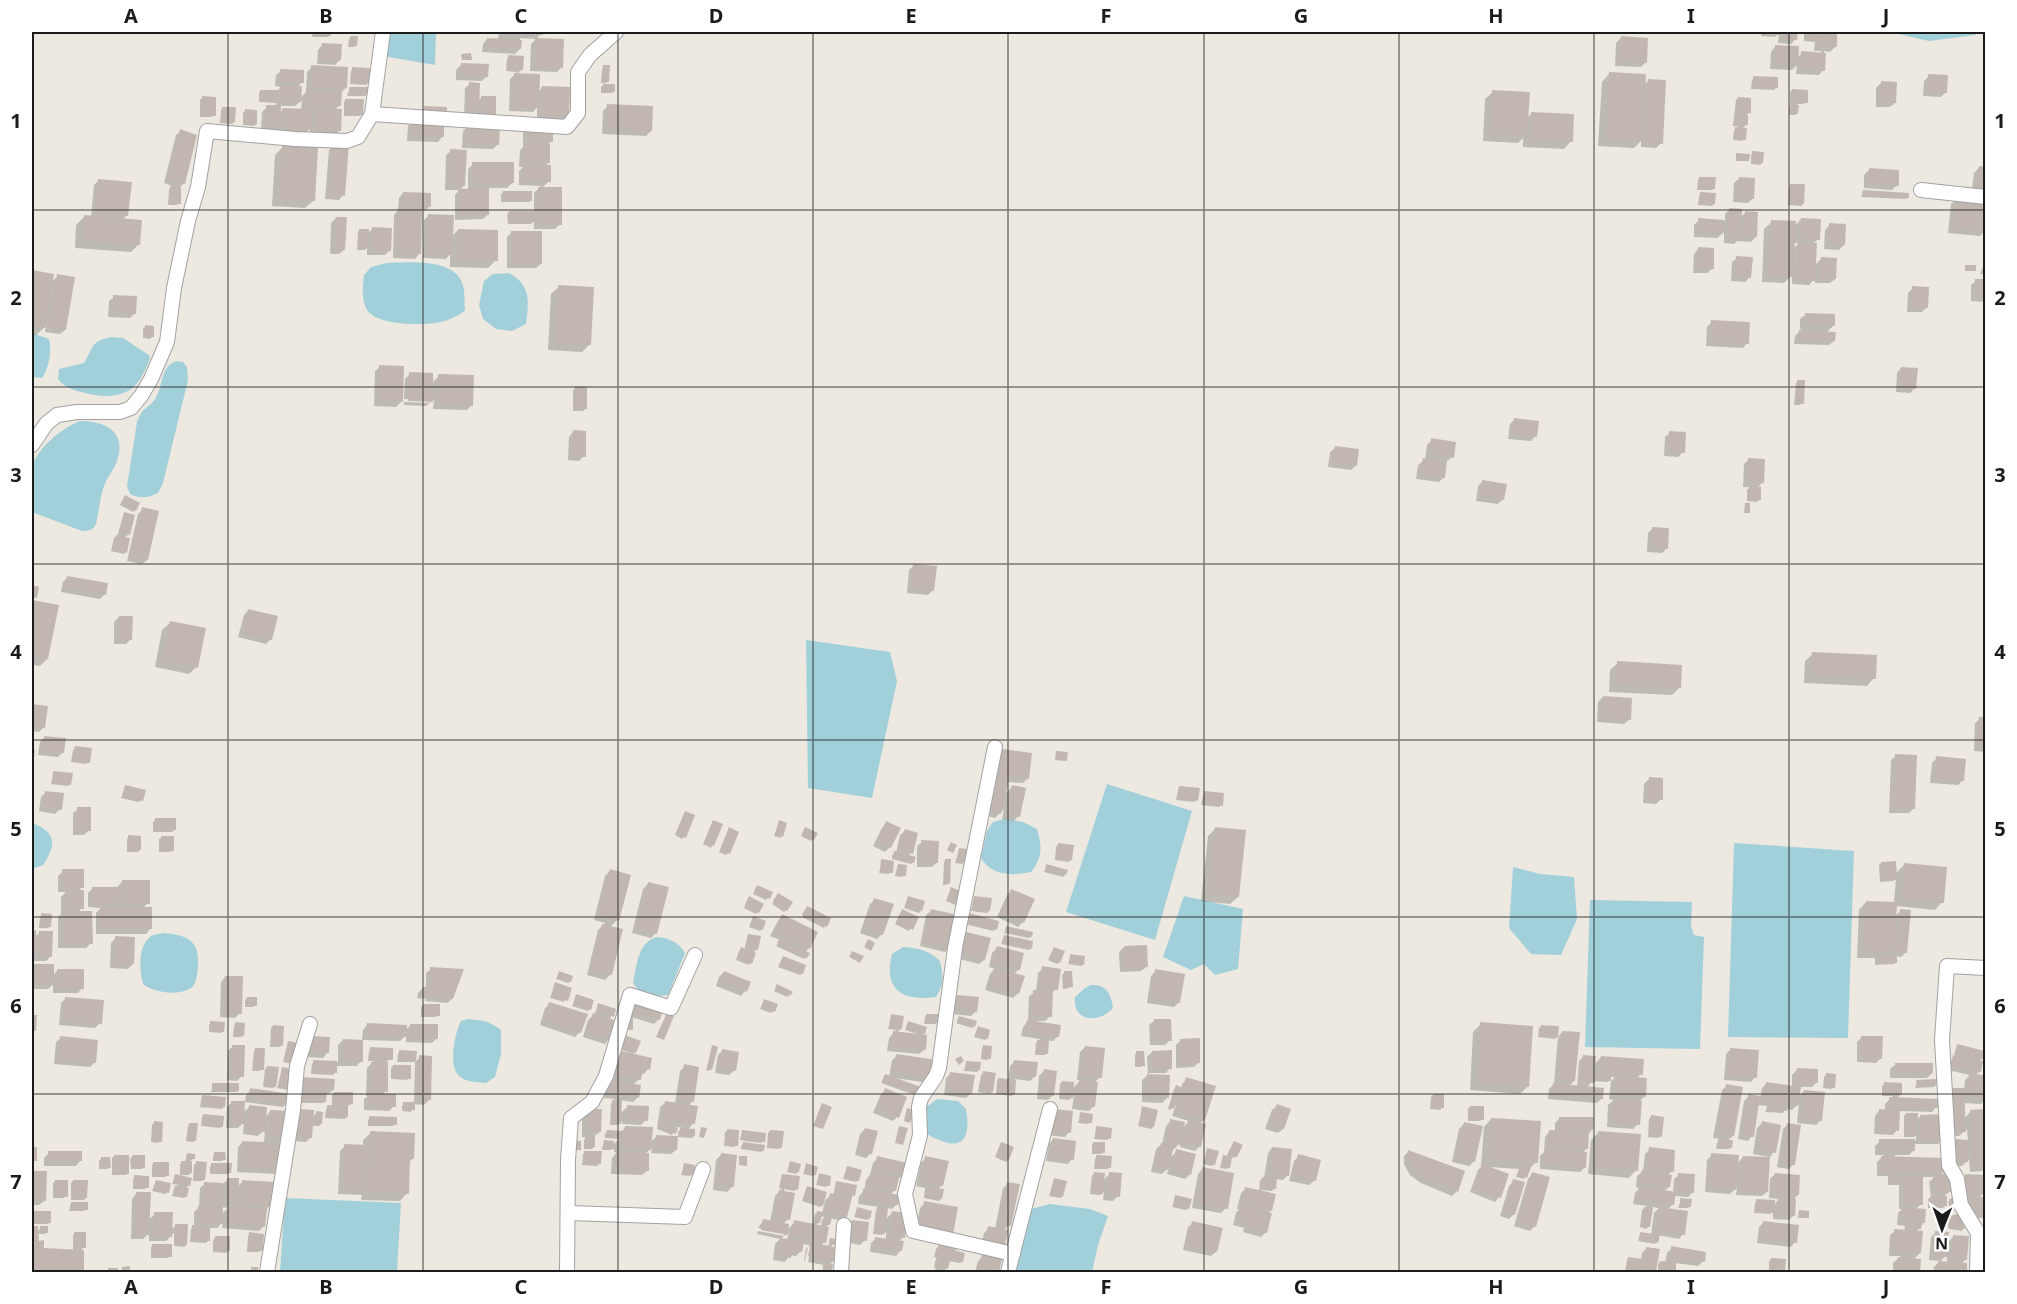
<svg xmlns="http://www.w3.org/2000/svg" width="2017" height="1304" viewBox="0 0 2017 1304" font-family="'Noto Sans',sans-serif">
  <rect width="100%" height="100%" fill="#ede8e0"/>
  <g fill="#a1d0da">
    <path d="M388 32H436L435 65 383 56Z"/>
    <path d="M1890 32H1976L1975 35 1929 41Z"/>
    <path d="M387 263C407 262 446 259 459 277 466 286 464 300 465 310 458 316 450 320 440 322 423 326 374 326 366 308 361 298 363 285 364 275L371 267Z"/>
    <path d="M509 273C531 285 529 301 526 324L512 331 496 329 483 319 479 305 484 281 493 274Z"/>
    <path d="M32 333 49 339C52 351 49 368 42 378L32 377Z"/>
    <path d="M112 337 123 338 150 356C149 363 146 368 143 374 131 399 106 399 82 392 72 390 64 387 58 379L59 369 84 363C94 347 90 341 112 337Z"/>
    <path d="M176 361 183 362 187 367 188 380 163 483 158 493C148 498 140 499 130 494L127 486 137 422C142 407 148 409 155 399 164 386 159 368 176 361Z"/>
    <path d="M80 421C105 421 127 431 117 461 114 470 107 477 104 486 100 498 99 511 96 524 93 530 89 531 82 531L32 512C31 498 29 483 32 469 35 449 62 428 80 421Z"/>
    <path d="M806 640 890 652 897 681 872 798 808 788Z"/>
    <path d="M1107 784 1192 811 1155 940 1066 912Z"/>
    <path d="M1004 819 1023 822 1037 829C1042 847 1043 857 1031 872 1012 876 992 876 981 858L987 831 993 822Z"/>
    <path d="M32 823C56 832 57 844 43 865L32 869Z"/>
    <path d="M1734 843 1854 851 1848 1038 1728 1037Z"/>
    <path d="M1513 867 1540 874 1574 877 1577 919 1561 955 1531 954 1509 928Z"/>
    <path d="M1184 896 1243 909 1238 969 1215 975 1204 964 1191 970 1163 957Z"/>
    <path d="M1590 900 1692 902 1691 926 1694 935 1704 937 1700 1049 1585 1047Z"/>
    <path d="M164 933C188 935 200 941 198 967 197 973 197 981 193 986 183 997 153 993 143 984 140 970 137 948 150 937 153 934 159 934 164 933Z"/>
    <path d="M656 937C667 937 679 942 685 953L668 995 658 996 639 991 633 983C637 965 637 944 656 937Z"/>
    <path d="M903 947C919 948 928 950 940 961 943 976 945 983 936 997 902 1002 883 989 892 954Z"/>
    <path d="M1091 985C1107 984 1111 995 1113 1008 1099 1024 1072 1022 1075 997L1085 988Z"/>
    <path d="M468 1019C481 1020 490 1021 501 1030V1054L495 1077 486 1083C478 1082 465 1082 459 1076 448 1065 455 1033 461 1021Z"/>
    <path d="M937 1099 958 1101 966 1109C970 1132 967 1152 939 1140 935 1138 930 1137 927 1133 924 1127 925 1116 924 1109Z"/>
    <path d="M285 1198 401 1203 397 1272H280Z"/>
    <path d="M1050 1204 1090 1209 1108 1216 1098 1245 1092 1272H1015L1016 1260 1031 1209Z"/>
  </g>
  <g fill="#0003" fill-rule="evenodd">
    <path d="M313 32H330V35L328 37H312Z"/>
    <path d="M499 32H541L537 39 520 38V49L515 54 482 52 483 44 487 39 498 40Z"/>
    <path d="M1724 32H1752L1751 33Z"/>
    <path d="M1761 32H1796V39L1791 44 1778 43 1779 33 1775 37 1761 36Z"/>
    <path d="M1804 32H1815V34L1817 32H1836L1835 47 1830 52 1824 51 1823 70 1819 75 1796 74 1797 65 1792 70 1770 69 1771 52 1775 47 1797 58 1802 53 1821 54V51H1814L1815 42 1804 41Z"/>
    <path d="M351 37 356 45 354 47H348L349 39Z"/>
    <path d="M1621 38 1646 62 1641 67 1615 66 1616 43Z"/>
    <path d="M536 39 562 67 557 72 530 71 531 44Z"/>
    <path d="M322 45 340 60 335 65 317 64 318 50Z"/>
    <path d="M509 57 521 70 517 74 538 92 543 87 567 116 562 121 537 120V107L533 112 509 111 510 79 517 72 506 71 507 59Z"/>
    <path d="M461 65 487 76 482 81 456 80V70Z"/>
    <path d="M312 67 346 88 340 93V105L335 110 340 130 335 135 310 134V129L305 134 261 131 262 112 267 107H275L276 103 259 102V93L261 91 276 92 281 87 275 86 276 75 281 71 302 82 297 88 300 98 306 92 307 72ZM302 100 301 110H283L279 113 280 106H295Z"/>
    <path d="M604 67 608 81 604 85 614 91 612 93H601V87L606 83H601L602 69Z"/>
    <path d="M353 69 368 83 366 85 350 84 351 71Z"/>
    <path d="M1609 74 1644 85 1648 81 1661 143 1656 148 1641 147V141L1634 148 1598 146 1602 82Z"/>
    <path d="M1929 76 1946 92 1941 97 1923 96 1924 81Z"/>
    <path d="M1754 78 1776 88 1774 90 1751 89 1752 80Z"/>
    <path d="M1881 83 1895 103 1890 107H1876V88Z"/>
    <path d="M470 84 478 101 482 97 490 123H477V112L473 116H464L465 88Z"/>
    <path d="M350 88 367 94 365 96H347Z"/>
    <path d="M1792 90 1806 102 1804 104H1797V113L1795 115H1789V108L1793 104H1790V92Z"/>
    <path d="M1493 92 1527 118 1532 113 1571 141 1564 149 1523 147V138L1518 143 1483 141 1485 99Z"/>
    <path d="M202 98 214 115 212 117H200V100Z"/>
    <path d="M1738 98 1749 113 1746 115V125L1742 129 1744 139 1742 141 1733 140 1734 130 1738 126H1733L1736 100Z"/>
    <path d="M346 101 362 114 360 116H344V102Z"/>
    <path d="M608 106 651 131 646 136 602 134 603 111Z"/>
    <path d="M223 108 234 122 232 124 220 123 221 110Z"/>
    <path d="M245 111 256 124 254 126 243 125V113Z"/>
    <path d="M413 121 442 137 438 142 407 141 408 126Z"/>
    <path d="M468 126 498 144 493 149 462 148 463 131Z"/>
    <path d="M528 129 551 141 547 146 548 163 545 167 549 181 542 188 560 224 555 229H534V221L531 224H508L507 214 509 212H534V193L541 186 519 185V171L523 167H519L520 150 523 147V133Z"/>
    <path d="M181 131 184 183 180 187 179 203 177 205H168L169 189 172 186 164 183 176 135Z"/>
    <path d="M334 145 343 195 339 200 325 199 329 150Z"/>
    <path d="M283 147 313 201 305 208 272 206 275 155Z"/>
    <path d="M451 151 464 186 460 190H468V169L473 164 512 183 507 188H487L488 214 483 219 455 220V195L459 190H445L446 155Z"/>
    <path d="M1753 153 1762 163 1760 165 1751 164V155Z"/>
    <path d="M1979 168 1986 199 1971 198 1974 173Z"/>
    <path d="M1869 170 1897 185 1892 190 1864 188V175Z"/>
    <path d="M1700 178 1714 188 1712 190H1697L1698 180Z"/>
    <path d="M1739 179 1753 198 1748 203 1733 202 1734 183Z"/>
    <path d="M99 180 127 215 122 220 139 244 131 252 75 248 76 225 84 217 91 218 94 185Z"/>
    <path d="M1791 185 1803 204 1801 206 1788 205 1789 187Z"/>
    <path d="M503 192 531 200 529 202H501V194Z"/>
    <path d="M1863 192 1908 197 1906 199 1861 197Z"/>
    <path d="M403 193 429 207 424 211H421L419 254 415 259 393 258 394 215 398 210 399 198Z"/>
    <path d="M1701 194 1714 204 1712 206 1698 205 1699 196Z"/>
    <path d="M1956 200 1985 231 1980 236 1948 233 1951 204Z"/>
    <path d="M1730 209 1740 218 1745 213 1756 237 1751 242 1737 241 1734 244 1724 243V232L1717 238 1694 237V225L1699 220 1725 221V214Z"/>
    <path d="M429 215 451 237 458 230 496 260 488 268 450 267V254L446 259 423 258 424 220Z"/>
    <path d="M336 218 344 250 339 254H330L331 223Z"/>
    <path d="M1801 219 1818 239 1813 244 1814 266 1821 259 1835 279 1830 283H1815V278L1809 285 1792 284V275L1784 283 1762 282 1764 229 1772 222 1794 227ZM1793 243H1799L1793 249Z"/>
    <path d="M1830 225 1844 245 1839 250 1824 249 1825 230Z"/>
    <path d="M372 229 389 251 385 255H367V247L365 250H357L358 232 360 230 367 234Z"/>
    <path d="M512 232 541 264 536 268H507V237Z"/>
    <path d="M1698 249 1712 269 1707 273H1693L1694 254Z"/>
    <path d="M1737 258 1750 277 1745 282 1731 281 1732 262Z"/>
    <path d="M1983 267H1986V274H1980Z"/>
    <path d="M33 272 51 282 58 276 65 330 60 334 45 332 46 326 36 335 32 334Z"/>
    <path d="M1976 281H1986V302L1971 301V285Z"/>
    <path d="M559 287 589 345 582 352 548 350 551 294Z"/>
    <path d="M1913 288 1926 308 1922 312H1907L1908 293Z"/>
    <path d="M114 297 135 313 130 318 108 317 109 301Z"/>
    <path d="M1805 315 1833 326 1826 333 1834 341 1829 345 1794 344 1795 336 1802 329H1800V319Z"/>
    <path d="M1712 322 1747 343 1743 348 1706 346 1707 327Z"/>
    <path d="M145 327 152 337 150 339 143 338V329Z"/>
    <path d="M380 367H402L401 402 396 407 374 406 375 371Z"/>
    <path d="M1901 368 1915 388 1910 393 1896 392 1897 373Z"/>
    <path d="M410 374 432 383 439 376 472 405 467 410 433 409 434 399 426 406 404 405V402L429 403V400L404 399 405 379Z"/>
    <path d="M1798 381 1802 403 1800 405H1794L1796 383Z"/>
    <path d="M575 388 585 409 583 411H573V390Z"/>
    <path d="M1515 419 1535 436 1531 441 1508 439 1510 424Z"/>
    <path d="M573 432 584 456 579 461 568 460 569 437Z"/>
    <path d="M1670 433 1683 452 1678 457 1664 456 1665 437Z"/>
    <path d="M1432 440 1452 457 1446 462 1444 477 1439 482 1416 479 1418 465 1425 460 1427 445Z"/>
    <path d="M1335 448 1356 465 1351 470 1328 467 1330 452Z"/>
    <path d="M1749 459 1762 483 1757 488 1759 500 1757 502 1747 501V490L1750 487H1743L1744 464Z"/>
    <path d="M1482 482 1503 499 1498 504 1476 501 1478 486Z"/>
    <path d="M123 499 135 510 133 512 120 505Z"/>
    <path d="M143 509 147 560 142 564 127 561 138 514Z"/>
    <path d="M124 514 129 534 124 538 126 552 124 554 111 551 114 538 117 537Z"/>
    <path d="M1653 528 1667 548 1662 553 1647 552 1648 533Z"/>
    <path d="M914 565 932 591 928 595 907 593 909 570Z"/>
    <path d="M68 577 105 594 100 599 61 592 63 582Z"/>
    <path d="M32 602 57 606 47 659 40 666 32 665Z"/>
    <path d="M249 610 271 639 266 644 238 637 244 615Z"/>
    <path d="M119 617 131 639 126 644H114V622Z"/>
    <path d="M170 623 196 667 189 674 155 667 162 630Z"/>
    <path d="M1813 654 1874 678 1867 686 1804 683 1805 661Z"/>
    <path d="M1618 663 1679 688 1672 695 1609 692 1610 670Z"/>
    <path d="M1603 697 1629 720 1624 724 1597 722 1598 702Z"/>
    <path d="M32 706 46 708 44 727 39 732 32 731Z"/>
    <path d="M1980 719H1986V752L1974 751 1975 723Z"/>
    <path d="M45 737 63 752 58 757 38 755 40 742Z"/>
    <path d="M75 748 88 762 86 764 71 762 73 750Z"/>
    <path d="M1003 751 1027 779 1023 783 1007 782 1004 795 1012 787 1018 816 1014 821 1002 819 1004 809 995 818 984 815 998 756Z"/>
    <path d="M1896 756 1914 808 1909 813H1889L1891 760Z"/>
    <path d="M1937 758 1963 780 1958 785 1930 783 1932 763Z"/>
    <path d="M54 772 70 784 68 786 51 784Z"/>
    <path d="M1649 779 1661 799 1656 804 1643 803 1644 784Z"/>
    <path d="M126 786 141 800 139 802 121 798Z"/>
    <path d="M1179 787 1196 800 1194 802 1176 800Z"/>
    <path d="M1204 792 1221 805 1219 807 1201 805Z"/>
    <path d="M45 793 60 809 55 814 39 811 41 797Z"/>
    <path d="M78 809 89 830 84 835H73V813Z"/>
    <path d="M684 815V837L682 839 675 835Z"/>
    <path d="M155 820 174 830 172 832H153V822Z"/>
    <path d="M779 822 782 836 780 838 774 836Z"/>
    <path d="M887 823 890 847 885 852 873 846 882 828Z"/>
    <path d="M712 824 722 825 711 848 703 844Z"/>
    <path d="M1216 828 1238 897 1230 904 1201 901 1208 836Z"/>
    <path d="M804 830 813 839 811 841 801 836Z"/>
    <path d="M728 831V853L726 855 719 852Z"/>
    <path d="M905 831 911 853 908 856 913 862 911 864 892 859V855L896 853 900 835Z"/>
    <path d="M129 837 140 850 138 852H127V839Z"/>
    <path d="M161 838 172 851 170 852H159V839Z"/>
    <path d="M922 842 937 862 932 867H917V846Z"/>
    <path d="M1058 845 1071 860 1069 862 1055 860 1056 847Z"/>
    <path d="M959 850 964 862 962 864 955 863Z"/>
    <path d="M946 860 948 883 946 885H943L944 862Z"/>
    <path d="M882 861 891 872 889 874 879 873Z"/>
    <path d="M1881 863 1895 874 1904 865 1942 902 1935 910 1896 906 1895 916 1901 911 1906 952 1901 957 1896 956V962L1894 964 1875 965V958H1857L1859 910 1866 902 1894 903 1896 878 1893 881 1880 882 1879 865Z"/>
    <path d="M898 865 904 875 902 877 895 876Z"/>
    <path d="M1047 866 1065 875 1063 877 1044 872Z"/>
    <path d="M63 871 82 887 78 892 82 908 78 912 91 943 86 948H58V917L61 914V897L66 892H58V876Z"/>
    <path d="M610 871 617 920 610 927 622 930 610 975 605 980 587 975 598 930 605 923 594 920 605 876Z"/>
    <path d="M123 881 148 903 143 908 150 929 146 934H96V913L101 908 88 907V893L93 888 118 889V886Z"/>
    <path d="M648 884 656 933 651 938 632 933 643 889Z"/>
    <path d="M757 886 768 898 766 900 753 894Z"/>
    <path d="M951 889 963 894 958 906 946 901Z"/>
    <path d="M1012 890 1023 922 1018 927 997 917 1007 895Z"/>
    <path d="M777 897 786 910 784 912 772 904Z"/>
    <path d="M974 897 989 911 987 913 971 911Z"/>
    <path d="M908 898 921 911 919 913 904 908Z"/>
    <path d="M748 900 758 912 756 914 744 908Z"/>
    <path d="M875 900 882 934 877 939 860 933 870 904Z"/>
    <path d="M805 910 825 926 824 928 802 917Z"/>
    <path d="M931 911 950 947 945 952 920 946 926 915Z"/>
    <path d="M901 913 917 918 909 931 895 924Z"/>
    <path d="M42 915 50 926 48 928H39L40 917Z"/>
    <path d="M782 916 809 948 805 952 806 957 804 959 776 946 780 940 770 936 778 921Z"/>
    <path d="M967 917 995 929 993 931 965 924Z"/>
    <path d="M753 918 762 929 760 931 749 927Z"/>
    <path d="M1007 928 1031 936 1029 938 1004 933Z"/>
    <path d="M32 932H35V937L40 932 50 957 46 961H34V954L32 956Z"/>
    <path d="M749 935 757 949 753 953 749 965 736 960 739 951 741 949 744 950Z"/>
    <path d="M1005 936 1030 948 1029 950 1001 944Z"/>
    <path d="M957 937 984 960 979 964 952 957Z"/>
    <path d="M116 938 133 964 128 969 110 968 111 943Z"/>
    <path d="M1124 947 1146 967 1141 971 1120 972 1119 952Z"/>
    <path d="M997 948 1019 969 1013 975 1018 993 1013 998 985 990 990 974 995 969 989 967 992 953Z"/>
    <path d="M1054 949 1059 962 1057 964 1048 960Z"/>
    <path d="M1071 956 1083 964 1081 966 1068 964Z"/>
    <path d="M783 958 802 973 800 975 778 967Z"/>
    <path d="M32 966H52V976L58 970 82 988 78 993H53V984L48 989H32Z"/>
    <path d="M1043 968 1056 989 1051 994 1050 1016 1045 1021H1037V1023L1058 1036 1053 1041 1047 1040V1053L1045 1055H1035L1036 1043 1040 1039 1021 1036 1023 1027 1028 1021 1029 996 1036 992 1038 973Z"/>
    <path d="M431 969 452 999 447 1003 425 1001 426 999 417 998 418 993 422 989H426V973Z"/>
    <path d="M1156 971 1179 1002 1174 1007 1147 1003 1151 976Z"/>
    <path d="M724 972 749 983 745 991 741 996 716 986 719 977Z"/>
    <path d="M559 973 570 981 568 983 556 979Z"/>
    <path d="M1064 973 1071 986 1069 988 1063 989 1062 975Z"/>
    <path d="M225 977 240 1013 235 1018 220 1017 221 982Z"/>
    <path d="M556 984 570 989 564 1002 550 998Z"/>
    <path d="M777 986 789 995 787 997 774 991Z"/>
    <path d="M577 996 590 1009 588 1011 572 1006Z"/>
    <path d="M958 996 976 1011 971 1016 951 1014 953 1001Z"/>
    <path d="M66 998 100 1023 95 1028 59 1025 61 1003Z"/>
    <path d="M247 998 255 1005 253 1007H245V1000Z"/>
    <path d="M764 1001 773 1011 771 1013 760 1009Z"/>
    <path d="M636 1003 659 1019 654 1024 631 1017V1029L624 1031 631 1008Z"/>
    <path d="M550 1004 580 1032 575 1037 540 1025 545 1008Z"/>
    <path d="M423 1005 438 1015 436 1017H421V1007Z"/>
    <path d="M599 1005 615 1010 609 1020V1039L605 1044 583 1037 588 1020 594 1015Z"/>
    <path d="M927 1015 937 1022 935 1024H924L925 1017Z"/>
    <path d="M892 1016 901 1029 896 1033 917 1035 918 1034 905 1030 908 1023 924 1033 921 1036 924 1050 919 1054 887 1051 889 1038 896 1030 888 1029Z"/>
    <path d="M959 1018 974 1026 972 1028 956 1023Z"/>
    <path d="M1154 1021 1170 1040 1165 1045H1150L1149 1025Z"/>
    <path d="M211 1023 223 1031 221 1033 209 1032V1025Z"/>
    <path d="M236 1024 243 1035 241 1037H233L234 1026Z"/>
    <path d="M1481 1024 1528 1086 1520 1094 1470 1090 1473 1032Z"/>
    <path d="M367 1025 405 1031 411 1025 437 1038 432 1043 406 1042V1035L400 1041 362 1040 363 1030Z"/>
    <path d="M273 1026 281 1045 279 1047H270L271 1028Z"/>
    <path d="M1541 1026 1557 1037 1555 1039 1538 1037 1539 1028Z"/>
    <path d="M978 1028 987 1038 985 1040 974 1037Z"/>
    <path d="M1562 1032 1574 1081 1569 1086 1577 1087 1579 1061 1584 1056 1594 1065 1601 1057 1641 1074 1637 1078 1644 1097 1640 1101 1638 1124 1633 1129 1607 1127 1608 1105 1614 1100 1609 1099 1611 1081 1615 1077H1610L1608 1082 1592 1081 1587 1088 1602 1098 1597 1103 1548 1099 1549 1089 1554 1084 1558 1037Z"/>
    <path d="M620 1037 635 1052 632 1055 648 1069 644 1074 640 1073 639 1079 633 1085 638 1097 633 1102 620 1100V1114L628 1106 646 1120 641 1125 622 1124V1121L618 1125H610L611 1104 615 1099 604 1098 606 1086 613 1079H608L612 1057 630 1055 631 1053 616 1048Z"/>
    <path d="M1862 1037 1881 1058 1876 1063 1857 1062V1042Z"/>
    <path d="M61 1038 95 1062 90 1067 54 1064 56 1042Z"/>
    <path d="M343 1040 361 1061 357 1066H335V1073L333 1075 311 1074 312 1064 314 1062H338V1045Z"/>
    <path d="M1181 1040 1198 1063 1194 1067 1176 1068V1045Z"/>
    <path d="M288 1043 292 1064 283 1062Z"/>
    <path d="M306 1043 327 1053 323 1058 306 1057Z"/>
    <path d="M233 1046 242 1076 237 1081 227 1080 228 1051Z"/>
    <path d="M1958 1046 1982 1058 1979 1062 1980 1071 1975 1076 1985 1100 1981 1104 1963 1103 1964 1119 1970 1112 1982 1111 1986 1167 1982 1171 1970 1172 1969 1159 1962 1166H1950V1146L1955 1141H1968L1967 1129 1959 1136H1947L1950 1090 1964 1089 1965 1080 1970 1075 1947 1070 1949 1062 1956 1055 1954 1054Z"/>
    <path d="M713 1047 711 1069 709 1071 706 1070Z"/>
    <path d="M984 1047 989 1058 987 1060 981 1059 982 1048Z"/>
    <path d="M1085 1047 1100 1077 1094 1083V1106L1089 1111 1072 1109 1074 1095 1069 1100 1059 1099 1060 1084 1062 1082 1072 1089 1081 1080H1077L1080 1052Z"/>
    <path d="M256 1049 262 1069 260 1071H252L254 1051Z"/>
    <path d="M371 1049 391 1059 387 1061 386 1091 382 1095 394 1106 389 1111 364 1110V1099L368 1096H366L367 1068 374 1061H368L369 1051Z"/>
    <path d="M1731 1049 1755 1077 1751 1082 1724 1080 1726 1054Z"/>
    <path d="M722 1051 734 1071 729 1075 715 1073 718 1055Z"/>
    <path d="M399 1052 415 1053V1062L420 1057 429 1100 424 1105 413 1104 411 1112 402 1111V1106L404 1104H414L415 1062H397L398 1054Z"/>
    <path d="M1152 1052 1170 1068 1166 1073H1149V1076L1167 1098 1162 1103 1142 1102V1080L1148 1075 1147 1057Z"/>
    <path d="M1136 1053 1143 1065 1141 1067H1135V1055Z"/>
    <path d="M897 1056 935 1062 928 1083 895 1078 917 1093 915 1095 881 1083 885 1076 889 1077 892 1060Z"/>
    <path d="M1015 1061 1035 1076 1030 1081 1015 1079 1013 1094 1012 1096 996 1094 997 1081 999 1079 1008 1081 1010 1066Z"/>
    <path d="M966 1063 979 1070 977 1072 964 1071Z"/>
    <path d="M1895 1065 1932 1073 1927 1078H1890V1069Z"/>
    <path d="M393 1066 409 1078 407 1080 391 1079V1068Z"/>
    <path d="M685 1066 693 1101 688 1106 693 1124 687 1130 694 1136 692 1138 678 1137V1132L683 1128 677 1127 672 1135 657 1129 660 1107 665 1103 675 1104 680 1071Z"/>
    <path d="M267 1067 275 1086 273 1088 263 1087 265 1069Z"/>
    <path d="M283 1068 294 1070 288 1090 277 1088Z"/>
    <path d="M1797 1070 1816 1083 1812 1087H1800L1798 1097 1804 1091 1821 1120 1816 1125 1797 1123 1799 1103 1792 1110 1785 1109 1783 1113 1765 1112 1769 1106 1757 1105 1752 1136 1748 1141 1738 1139 1744 1101 1749 1096 1760 1098 1762 1088 1767 1083 1792 1087V1075Z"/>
    <path d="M1044 1071 1053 1095 1048 1100 1037 1099 1039 1076Z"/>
    <path d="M951 1073 971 1093 966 1098 944 1095 946 1078Z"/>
    <path d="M983 1073 992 1092 990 1094 978 1092 981 1075Z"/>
    <path d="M1826 1075 1833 1087 1831 1089 1823 1088 1824 1077Z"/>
    <path d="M1187 1079 1204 1120 1199 1124 1200 1146 1195 1151 1180 1147V1143L1174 1149H1171L1169 1159 1177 1151 1190 1174 1185 1179 1167 1174 1169 1167 1162 1174 1151 1172 1156 1149 1162 1144 1166 1126 1171 1121 1183 1128 1189 1121 1172 1116 1176 1105 1170 1110 1168 1109 1174 1089 1176 1087 1181 1089 1182 1084Z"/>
    <path d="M1917 1082 1936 1085 1934 1087 1915 1088Z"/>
    <path d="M297 1084 333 1090 328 1094H325V1102L323 1103H300Z"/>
    <path d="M1884 1084 1901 1094 1896 1099 1936 1107 1932 1112 1898 1111 1897 1130 1893 1135 1874 1134 1875 1116 1879 1111H1885V1104L1893 1096H1882V1086Z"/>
    <path d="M213 1085 238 1091 236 1092H211Z"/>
    <path d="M1727 1086 1742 1088 1733 1136 1727 1141 1731 1147 1729 1149H1716L1717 1143 1720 1139 1713 1138 1722 1090Z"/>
    <path d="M251 1090 288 1102 283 1107 245 1102 246 1095Z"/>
    <path d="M886 1090 897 1117 893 1121 873 1113 881 1094Z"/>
    <path d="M334 1093 352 1104 347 1106V1117L345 1119 325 1118 326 1109 332 1107V1095Z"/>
    <path d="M1433 1095 1442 1108 1440 1110 1430 1109 1431 1097Z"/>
    <path d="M202 1096 224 1107 222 1109 200 1107Z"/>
    <path d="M232 1102 243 1113 250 1106 264 1118 271 1111 286 1137 279 1144H282L276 1174 237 1172 238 1147 243 1142 264 1143 265 1129 258 1136 243 1134 244 1122 238 1128H226L227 1107Z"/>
    <path d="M1277 1106 1289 1110 1283 1129 1278 1133 1265 1129 1272 1110Z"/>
    <path d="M1470 1107 1482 1119 1480 1121H1468V1109Z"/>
    <path d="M1143 1108 1153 1127 1151 1129 1138 1126Z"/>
    <path d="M587 1110 600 1132 593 1137 594 1147 592 1149H584V1140L587 1137H582V1115Z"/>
    <path d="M1072 1112 1069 1132 1065 1137 1046 1135Z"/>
    <path d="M316 1113 321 1124 319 1126H311V1137L306 1142 293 1141 294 1115 312 1118Z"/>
    <path d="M1081 1114 1090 1122 1088 1124 1078 1123Z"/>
    <path d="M1906 1114 1916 1120 1921 1116 1943 1139 1938 1144H1914V1150L1909 1155H1895V1158L1943 1172 1939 1176 1951 1191 1945 1195V1206L1943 1208H1928V1199L1931 1197 1929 1182 1934 1177H1921V1204L1916 1209 1924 1222 1916 1232 1920 1253 1913 1260H1920L1919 1272H1893V1263L1901 1256H1889L1890 1235 1895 1231H1904L1905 1226 1897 1225 1898 1213 1902 1209H1899V1185H1888V1176H1877V1162L1884 1155H1875V1146L1880 1141H1916V1134L1914 1137H1904V1116Z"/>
    <path d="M204 1115 222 1126 220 1128 201 1126 202 1117Z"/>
    <path d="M1651 1117 1660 1136 1658 1138 1648 1137 1649 1119Z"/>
    <path d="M370 1118 395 1124 393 1126H368V1120Z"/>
    <path d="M1560 1118 1592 1130 1587 1135V1148L1582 1153 1585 1167 1580 1172 1540 1169V1156L1544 1152 1545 1137 1549 1132H1555V1123Z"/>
    <path d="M1491 1119 1536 1162 1528 1170 1524 1179 1516 1177 1519 1169 1489 1167 1499 1197 1495 1202 1470 1192 1478 1170 1481 1167 1484 1127Z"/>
    <path d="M154 1123 160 1141 158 1143 151 1142 152 1125Z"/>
    <path d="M1762 1123 1774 1152 1770 1157 1753 1154 1757 1128Z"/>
    <path d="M190 1124 195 1140 193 1142 186 1141 188 1126Z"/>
    <path d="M1464 1124 1474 1161 1469 1166 1452 1162 1459 1129Z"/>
    <path d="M1787 1125 1794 1164 1789 1169 1777 1167 1783 1129Z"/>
    <path d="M626 1127 650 1143 657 1136 676 1150 671 1154 651 1153 652 1147 644 1155 647 1171 642 1175 611 1174 612 1158 617 1152H614V1147L611 1150H602L603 1144 605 1142 613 1145 619 1139 605 1138V1134L607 1132 620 1133Z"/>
    <path d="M1097 1128 1109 1138 1107 1140 1094 1139Z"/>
    <path d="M865 1129 871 1153 866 1158 855 1155 860 1134Z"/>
    <path d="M727 1131 736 1145 734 1147 724 1146 725 1132Z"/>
    <path d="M742 1131 763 1141 761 1143 746 1141V1144L763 1150 761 1152 741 1149V1146L746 1141 740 1140Z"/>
    <path d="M770 1131 781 1147 779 1149 767 1148 768 1133Z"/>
    <path d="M1599 1132 1636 1170 1629 1178 1588 1174 1591 1140Z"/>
    <path d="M371 1133 413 1158 409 1162 407 1193 400 1201 361 1200 362 1195 338 1194 340 1151 345 1146H363V1140Z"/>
    <path d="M1053 1139 1072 1159 1068 1164 1046 1161 1049 1144Z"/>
    <path d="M1094 1143 1103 1152 1101 1154H1092V1145Z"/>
    <path d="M1001 1144 1008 1160 1006 1162 995 1157Z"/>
    <path d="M1233 1144 1236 1156 1234 1158 1231 1157 1227 1169 1220 1168 1222 1159 1226 1157Z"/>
    <path d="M1272 1148 1287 1176 1283 1180 1275 1179 1274 1189 1272 1191 1261 1190 1271 1210 1267 1214 1266 1232 1261 1237 1243 1232 1244 1228 1233 1225 1236 1213 1239 1209H1237L1241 1193 1246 1188 1259 1191 1260 1180 1264 1178 1268 1153Z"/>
    <path d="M1650 1149 1672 1171 1668 1175 1669 1187 1664 1191 1673 1193 1674 1179 1679 1175 1693 1192 1688 1197 1674 1196 1673 1204 1668 1209 1683 1234 1679 1239 1658 1235 1655 1244 1638 1241 1641 1233 1651 1235 1654 1213 1659 1208 1652 1207 1648 1227 1646 1229 1640 1227 1642 1210 1647 1206 1633 1204 1635 1193 1640 1188 1636 1187 1637 1176 1643 1171 1645 1154Z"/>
    <path d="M1207 1150 1214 1164 1212 1166 1203 1164Z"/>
    <path d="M585 1152 599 1164 597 1166 582 1165 583 1154Z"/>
    <path d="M1408 1152 1464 1172 1456 1192 1452 1196 1421 1183 1410 1175 1404 1164V1156Z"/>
    <path d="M49 1153 80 1161 76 1166H44V1158Z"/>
    <path d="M215 1154 224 1159 222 1161H213V1156Z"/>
    <path d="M187 1155 193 1159 190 1161 191 1173 189 1175H180V1164L185 1162Z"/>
    <path d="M721 1155 732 1187 727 1192 713 1190 716 1160Z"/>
    <path d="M1712 1155 1737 1164 1743 1157 1767 1192 1762 1196 1736 1195 1737 1187 1730 1194 1705 1192 1707 1160Z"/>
    <path d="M114 1156 128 1173 126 1175H112V1158Z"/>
    <path d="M133 1156 144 1167 142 1169H131L130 1159Z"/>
    <path d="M1299 1156 1314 1181 1309 1185 1289 1181 1294 1161Z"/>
    <path d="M1097 1157 1110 1167 1108 1169H1094L1095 1159Z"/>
    <path d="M878 1158 904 1175 897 1179 895 1190 890 1195 897 1204 892 1209 887 1208 885 1220 892 1213 903 1237 899 1241 900 1251 896 1256 870 1252 871 1243 876 1238 886 1240V1231L882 1235 873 1234 876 1210 879 1207 858 1204 859 1196 864 1191 866 1180 870 1175 873 1163Z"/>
    <path d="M926 1158 942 1185 938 1189 941 1199 939 1201 924 1198 925 1188 916 1186 921 1163Z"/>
    <path d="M101 1159 109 1167 107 1169H99V1161Z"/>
    <path d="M154 1163 167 1175 165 1177H152V1165Z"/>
    <path d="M196 1163 204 1179 202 1181H193L194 1165Z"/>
    <path d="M790 1163 798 1172 796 1174 787 1172Z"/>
    <path d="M212 1165 230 1172 228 1174H210V1167Z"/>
    <path d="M684 1165 692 1174 690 1176 681 1175Z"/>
    <path d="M807 1165 815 1175 813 1176 803 1174Z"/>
    <path d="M847 1168 858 1180 856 1182 843 1179Z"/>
    <path d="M1203 1169 1226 1208 1221 1213 1192 1208 1198 1174Z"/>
    <path d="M32 1172 45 1173 44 1201 39 1205H32Z"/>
    <path d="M1094 1174 1103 1180 1110 1174 1118 1196 1113 1201 1103 1200 1104 1191 1100 1195 1090 1194 1092 1176Z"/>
    <path d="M1532 1174 1535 1226 1530 1231 1514 1226 1528 1179Z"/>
    <path d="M1775 1174 1798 1195 1792 1201 1793 1216 1789 1220 1773 1219V1211L1770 1214 1754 1213 1755 1203 1757 1201 1773 1206 1779 1199 1769 1198 1770 1179Z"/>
    <path d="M782 1175 796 1189 794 1191 784 1189 788 1219 783 1224 787 1230 795 1222 813 1225 815 1214 817 1213 822 1214 825 1201 820 1207 802 1201 807 1187 822 1203 831 1195H833L837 1183 853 1196 851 1198 846 1217 841 1221 830 1218 829 1224 825 1228 824 1242 821 1246 828 1247 830 1240 833 1244 830 1248 833 1261 829 1266 831 1270 829 1272 822 1271 824 1265 808 1262 811 1247H808L805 1261H804L806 1249 810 1245 802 1244 801 1251 796 1256 790 1255 785 1262 773 1260 775 1244 780 1239 757 1234 758 1231 784 1236 781 1239 787 1240 789 1232 784 1236V1233L758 1228 763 1221 770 1222 775 1196 782 1189 779 1188ZM821 1216 825 1217 822 1220 821 1227 815 1226 819 1222Z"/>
    <path d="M819 1175 828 1185 826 1187 816 1185Z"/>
    <path d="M175 1176 189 1185 185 1189 186 1196 184 1198 172 1196 174 1189 178 1185 172 1184Z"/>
    <path d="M1966 1176 1984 1192 1978 1199 1984 1217 1982 1218H1973L1966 1200 1969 1197H1961V1181Z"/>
    <path d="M135 1177 147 1187 145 1189H133V1179Z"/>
    <path d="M228 1179 237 1187 242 1182 271 1205 266 1210 264 1226 259 1231 222 1228 223 1222 217 1228H209L208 1241 206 1243 190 1242 191 1229 194 1226V1212L199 1207 200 1188 205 1184H223ZM222 1207 228 1208 222 1214Z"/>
    <path d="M1054 1180 1062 1197 1060 1198 1049 1196Z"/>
    <path d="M55 1181 66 1196 64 1198H53V1183Z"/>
    <path d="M73 1181 86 1198 84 1200H71V1183Z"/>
    <path d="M156 1181 167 1192 165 1194 152 1191Z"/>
    <path d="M1514 1181V1214L1509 1219 1500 1216 1509 1186Z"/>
    <path d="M1008 1184 1010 1225 981 1247 984 1233 989 1228 995 1229 1003 1188Z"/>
    <path d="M136 1194 148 1220 155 1214 171 1230 176 1225 186 1245 184 1247 174 1246V1233L166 1241H149V1233L143 1239H131L132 1199Z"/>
    <path d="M1176 1197 1188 1208 1186 1210 1172 1207Z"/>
    <path d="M1681 1200 1690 1206 1688 1208H1678Z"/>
    <path d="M1950 1200 1957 1208 1951 1211 1948 1202Z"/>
    <path d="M71 1203 86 1209 84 1211H69Z"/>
    <path d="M925 1203 946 1239 915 1234 920 1208Z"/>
    <path d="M858 1209 869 1218 867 1220 854 1217Z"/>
    <path d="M34 1212 50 1222 48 1224H32V1214Z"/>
    <path d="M1959 1215 1963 1229 1962 1231 1949 1229 1946 1221Z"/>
    <path d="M852 1221 865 1240 860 1245 845 1242 848 1226Z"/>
    <path d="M1764 1222 1795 1242 1791 1247 1757 1243 1759 1227Z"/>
    <path d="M1193 1223 1216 1252 1211 1256 1183 1250 1188 1227Z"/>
    <path d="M32 1227H37V1232L41 1228 47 1232 45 1234H37V1242L43 1250 73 1251V1235L75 1233 84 1247 80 1251H83V1272H32Z"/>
    <path d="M1936 1232 1946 1244 1953 1237 1966 1259 1961 1264 1966 1265 1965 1272H1933L1934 1267 1940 1261 1929 1260 1931 1237ZM1947 1254V1263H1939Z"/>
    <path d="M250 1234 261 1250 259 1252H247L248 1236Z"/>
    <path d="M215 1238 228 1251 226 1253 213 1252V1240Z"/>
    <path d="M938 1243 958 1248 954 1252 962 1262 960 1263 948 1261 947 1268 943 1272H947H933L937 1268H934L935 1262 938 1258 934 1257 936 1249 940 1246 937 1245Z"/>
    <path d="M153 1245 170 1256 168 1258H151V1247Z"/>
    <path d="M1647 1248 1658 1250 1655 1272H1625L1627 1260 1629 1258 1641 1260 1642 1253Z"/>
    <path d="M1672 1248 1703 1261 1698 1266 1675 1263 1674 1272H1658V1264L1660 1262 1665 1263 1667 1253Z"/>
    <path d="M983 1256 1000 1260 997 1272H975L978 1261Z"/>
    <path d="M1771 1259 1783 1269 1781 1271 1769 1270V1261Z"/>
  </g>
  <g fill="#c1b7b0">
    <path d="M314 32H331V36L314 35Z"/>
    <path d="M506 32H543V35L506 33Z"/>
    <path d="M1762 32H1779V35L1762 34Z"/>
    <path d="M1783 32H1798L1797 40 1782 39Z"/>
    <path d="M1806 32H1817L1816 41 1805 40Z"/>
    <path d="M1819 32H1837V47L1818 46Z"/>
    <path d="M350 36H358L357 46H350Z"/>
    <path d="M1621 36 1648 38 1647 63 1619 61Z"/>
    <path d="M487 38 522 40 521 49 486 47Z"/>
    <path d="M535 38 564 39 563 68 534 67Z"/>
    <path d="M322 43 342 44 341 60H321Z"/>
    <path d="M1775 45 1799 46 1798 66 1774 65Z"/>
    <path d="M1801 51 1826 53 1825 71 1801 69Z"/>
    <path d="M471 53 472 60H462L461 54Z"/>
    <path d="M508 55 524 56 523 70H507Z"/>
    <path d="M461 63 489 64 488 77 460 76Z"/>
    <path d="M311 65 348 67 347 88 310 87Z"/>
    <path d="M603 65H610L609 82 602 81Z"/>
    <path d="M352 67 370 68V83H351Z"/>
    <path d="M280 69 304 70V83L279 82Z"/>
    <path d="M1609 72 1646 74 1643 141 1605 139Z"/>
    <path d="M514 73 540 74 539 108 513 107Z"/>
    <path d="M1928 74 1948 75 1947 93 1927 92Z"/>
    <path d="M1753 76 1778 77V88L1753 87Z"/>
    <path d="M1648 79 1666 80 1663 144 1645 143Z"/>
    <path d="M1881 81 1897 82 1896 103H1880Z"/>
    <path d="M469 82 480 83 479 112 468 111Z"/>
    <path d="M603 84H615V92H602Z"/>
    <path d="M280 86H302L301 102H280Z"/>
    <path d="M542 86 570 87 569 117 541 116Z"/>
    <path d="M349 87H369L368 95 349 94Z"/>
    <path d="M1792 89 1808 90V103L1791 102Z"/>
    <path d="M260 90H278V102L260 101Z"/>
    <path d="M306 90 342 91 341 106 305 105Z"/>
    <path d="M1492 90 1530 92 1527 136 1490 134Z"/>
    <path d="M202 96 216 97V116L201 115Z"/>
    <rect x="481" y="96" width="15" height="23"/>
    <path d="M1738 97 1751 98V113H1737Z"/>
    <path d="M345 99H364L363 115 345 114Z"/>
    <path d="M607 104 653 106 652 131 606 130Z"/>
    <path d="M1790 104 1799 105 1798 114 1790 113Z"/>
    <path d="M266 105H281L280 127H266Z"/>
    <path d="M424 106 447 107V115L424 114Z"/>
    <path d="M222 107H236L235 122H221Z"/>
    <path d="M282 108 312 109V129H281Z"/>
    <path d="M315 108 342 109 341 131 314 130Z"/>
    <path d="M245 109 257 110V124H244Z"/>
    <path d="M1531 112 1574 114 1573 142 1530 140Z"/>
    <path d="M1735 114 1748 115V125H1734Z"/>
    <path d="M412 119 444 120V137H412Z"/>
    <path d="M467 124 500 126 499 145 466 143Z"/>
    <path d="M527 127 553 128V142H527Z"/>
    <path d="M1735 127 1747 128 1746 140 1734 139Z"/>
    <path d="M180 129 197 135 185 184 168 179Z"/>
    <path d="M333 143 349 144 345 196 329 195Z"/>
    <path d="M524 144H550V163H523Z"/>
    <path d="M282 145 318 147 315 201 279 199Z"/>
    <path d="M450 149 467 150 465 186 449 185Z"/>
    <path d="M1752 151 1764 152 1763 163H1752Z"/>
    <path d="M1736 153 1750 154 1749 161H1736Z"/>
    <path d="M472 162H514V183L473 184Z"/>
    <path d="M523 165H551V182L523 181Z"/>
    <path d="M1979 166 1986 167V194L1975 193Z"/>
    <path d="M1869 168 1899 170V186L1868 184Z"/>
    <path d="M1699 177H1716L1715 189 1698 188Z"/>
    <path d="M1739 177 1755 178 1754 199 1737 198Z"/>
    <path d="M98 179 132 182 128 216 95 213Z"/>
    <path d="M1790 184H1805L1804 204 1789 203Z"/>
    <rect x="170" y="186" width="11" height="18"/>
    <rect x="538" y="187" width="24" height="38"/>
    <path d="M489 188V215L459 216V189Z"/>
    <path d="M1863 190 1909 193V198L1862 195Z"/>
    <path d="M503 191H532V201L503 200Z"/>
    <path d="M403 192 431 193V207L402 206Z"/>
    <path d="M1700 192 1716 193 1715 204H1699Z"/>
    <path d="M1956 198 1986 201V232L1953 229Z"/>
    <path d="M398 208 422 209 421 254H397Z"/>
    <path d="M1729 208 1742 209 1741 240 1728 239Z"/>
    <path d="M509 211H534V222L509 223Z"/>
    <path d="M1745 211 1758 212 1757 237H1743Z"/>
    <path d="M428 214 454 215 452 255 427 254Z"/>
    <path d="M84 215 142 220 140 245 82 241Z"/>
    <path d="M336 217H347L345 250H334Z"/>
    <path d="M1698 218 1724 220 1723 234 1698 233Z"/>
    <path d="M1801 218 1821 219 1820 240 1800 239Z"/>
    <path d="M1771 220 1796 221 1793 277 1768 275Z"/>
    <path d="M1829 223 1846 224 1845 245H1829Z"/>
    <path d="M372 227 392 228 391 251H371Z"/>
    <path d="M359 229H369L368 248H358Z"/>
    <path d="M458 229 498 230V261L457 260Z"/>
    <rect x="511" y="231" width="31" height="33"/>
    <path d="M1798 242 1817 243 1815 281 1796 280Z"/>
    <path d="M1698 247 1714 248V269L1697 268Z"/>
    <path d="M1736 256 1753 257 1751 278 1735 277Z"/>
    <path d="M1821 257 1837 258 1836 279H1819Z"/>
    <rect x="1965" y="265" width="11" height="6"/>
    <path d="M32 270 54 274 45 328 32 326Z"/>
    <path d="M57 274 75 277 66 330 48 328Z"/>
    <rect x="1975" y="279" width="11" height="18"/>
    <path d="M558 285 594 287 591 345 555 343Z"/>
    <path d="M1912 286 1929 287 1928 308 1911 307Z"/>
    <path d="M113 295 137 296 136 314 113 313Z"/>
    <path d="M1805 313 1835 314V326L1804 325Z"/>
    <path d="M1711 320 1750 322 1749 344 1710 342Z"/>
    <path d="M145 325 154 326V337H144Z"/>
    <path d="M1799 330 1836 332 1835 341 1798 339Z"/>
    <path d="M379 365 404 366 403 402 378 401Z"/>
    <path d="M1901 367 1918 368 1916 389 1900 388Z"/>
    <path d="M409 372 433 373V402L408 401Z"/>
    <path d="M438 374 474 375 473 406 437 405Z"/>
    <path d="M1797 380H1805L1804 404 1796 403Z"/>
    <path d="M575 386 587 387V409H574Z"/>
    <path d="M1514 418 1539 421 1537 437 1512 434Z"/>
    <path d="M573 430 586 431V457L572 456Z"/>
    <path d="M1669 431 1686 432 1685 453 1668 452Z"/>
    <path d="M1431 438 1456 442 1454 458 1429 454Z"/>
    <path d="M1335 446 1359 449 1357 466 1332 462Z"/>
    <path d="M1423 458 1447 462 1445 478 1420 474Z"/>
    <path d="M1748 458 1765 459 1764 483H1747Z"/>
    <path d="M1482 480 1507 484 1504 500 1480 496Z"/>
    <path d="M1749 486 1761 487V500H1748Z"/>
    <path d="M125 495 140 503 136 511 121 503Z"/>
    <path d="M1745 503H1750V513H1744Z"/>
    <path d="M142 507 159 511 148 560 131 556Z"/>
    <path d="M124 512 135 515 130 535 119 532Z"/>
    <path d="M1652 527 1669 528 1668 549 1651 548Z"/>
    <path d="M116 535 130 538 127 553 113 549Z"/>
    <path d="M913 564 937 566 934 591 911 589Z"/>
    <path d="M67 576 108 583 106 595 65 587Z"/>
    <path d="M32 585 39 587 37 598 32 597Z"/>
    <path d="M32 600 59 605 48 659 32 656Z"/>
    <path d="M248 609 278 616 272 640 242 633Z"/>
    <path d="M119 616H133L132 640H118Z"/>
    <path d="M170 621 206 628 198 668 162 660Z"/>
    <path d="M1812 652 1877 655 1876 679 1811 676Z"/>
    <path d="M1617 661 1682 665 1681 688 1616 685Z"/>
    <path d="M1603 696 1632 698 1631 720 1601 718Z"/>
    <path d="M32 704 48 706 45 728 32 726Z"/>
    <path d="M1979 717H1986V747H1978Z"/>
    <path d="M44 736 66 738 64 753 42 750Z"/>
    <path d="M75 746 92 748 90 763 72 761Z"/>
    <path d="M32 749 35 750 33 765H32Z"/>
    <path d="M1002 749 1032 753 1029 779 999 776Z"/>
    <path d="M1056 751 1068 752 1067 761 1055 760Z"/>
    <path d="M1895 754 1917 755 1915 809 1893 808Z"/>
    <path d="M1936 756 1966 759 1964 781 1934 779Z"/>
    <path d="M53 771 73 773 71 785 52 783Z"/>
    <path d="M995 777 1009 780 1001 814 988 811Z"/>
    <path d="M1649 777 1663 778V800L1647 799Z"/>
    <path d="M125 785 146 790 143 801 122 796Z"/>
    <path d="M1012 785 1026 788 1020 817 1006 814Z"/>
    <path d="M1179 786 1200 788 1198 801 1177 798Z"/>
    <path d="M45 791 64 793 62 810 43 807Z"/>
    <path d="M1204 791 1224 793 1223 806 1202 803Z"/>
    <rect x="77" y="807" width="14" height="24"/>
    <path d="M685 811 695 815 686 838 676 833Z"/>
    <rect x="155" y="818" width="21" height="12"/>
    <path d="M713 820 723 824 714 846 704 842Z"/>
    <path d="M779 820 787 823 783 837 775 834Z"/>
    <path d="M886 821 901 828 891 848 877 841Z"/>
    <path d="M729 827 739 832 730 854 720 850Z"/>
    <path d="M805 827 818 833 814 840 802 834Z"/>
    <path d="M1215 827 1246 830 1239 897 1208 894Z"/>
    <path d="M905 829 918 833 913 854 899 850Z"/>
    <path d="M128 835 141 836V850H128Z"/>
    <rect x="161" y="836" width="13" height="15"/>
    <path d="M921 840 939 841 938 863H921Z"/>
    <path d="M951 842 957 845 953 853 947 850Z"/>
    <path d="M1058 843 1074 845 1072 860 1056 858Z"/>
    <path d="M959 848 967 849 965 863 957 862Z"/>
    <path d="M894 851 916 857 914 863 893 857Z"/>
    <path d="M881 859 894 861 893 873 880 872Z"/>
    <path d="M945 859H951L950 884 944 883Z"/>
    <path d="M1896 861 1897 880H1882L1881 862Z"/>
    <path d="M1904 863 1947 867 1944 903 1901 899Z"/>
    <path d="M898 864 907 865 906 876 896 875Z"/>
    <path d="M1046 864 1068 870 1066 875 1045 870Z"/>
    <rect x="62" y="869" width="22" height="19"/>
    <path d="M610 869 631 875 619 921 597 916Z"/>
    <path d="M122 880H150V904L122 903Z"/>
    <path d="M648 882 669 887 657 934 636 928Z"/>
    <path d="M757 885 773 892 770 899 754 892Z"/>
    <path d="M92 887H120L119 904 92 903Z"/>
    <path d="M951 887 965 893 961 904 947 899Z"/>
    <path d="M1011 889 1035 899 1024 923 1000 913Z"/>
    <rect x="65" y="890" width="19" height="19"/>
    <path d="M778 893 793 902 787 911 773 901Z"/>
    <path d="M749 896 764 904 759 913 745 905Z"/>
    <path d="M908 896 925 901 922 911 905 906Z"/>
    <path d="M974 896 992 898 990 911 972 909Z"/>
    <path d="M874 898 894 904 883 935 864 929Z"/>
    <path d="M1866 901 1897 902 1895 952 1863 951Z"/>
    <path d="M807 906 831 918 827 927 802 915Z"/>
    <path d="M100 907H152V929L100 930Z"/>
    <path d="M902 909 919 917 913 930 896 922Z"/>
    <path d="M931 909 958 915 951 948 923 942Z"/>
    <path d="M1900 909 1911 910 1907 953 1896 952Z"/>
    <path d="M62 911H92L93 944H62Z"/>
    <path d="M41 913 52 914 51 927H41Z"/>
    <path d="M969 913 999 921 997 930 966 922Z"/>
    <path d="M782 914 818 932 810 949 774 931Z"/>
    <path d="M753 916 766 921 763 930 750 925Z"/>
    <path d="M602 924 623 929 612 975 590 970Z"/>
    <path d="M1006 926 1033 932 1032 937 1005 931Z"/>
    <path d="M36 930 37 954H32V931Z"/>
    <path d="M39 931H53L52 957H38Z"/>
    <path d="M962 931 991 938 985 960 956 953Z"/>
    <path d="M748 934 761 936 758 950 745 947Z"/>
    <path d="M1004 935 1033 941 1032 949 1002 942Z"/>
    <path d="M115 936 135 937 134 964H114Z"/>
    <path d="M779 939 810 953 807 958 777 944Z"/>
    <path d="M868 939 875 943 871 951 864 947Z"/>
    <path d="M1147 945 1148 967 1124 968V946Z"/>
    <path d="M997 946 1024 953 1020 970 992 963Z"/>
    <path d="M741 947 756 953 752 964 737 958Z"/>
    <path d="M1054 947 1065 951 1060 963 1049 958Z"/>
    <path d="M852 951 864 956 860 963 849 957Z"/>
    <path d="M1070 954 1085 956 1084 965 1069 963Z"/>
    <path d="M1897 954V963H1877L1876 955Z"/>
    <path d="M783 956 806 965 803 974 779 965Z"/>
    <rect x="32" y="964" width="22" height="21"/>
    <path d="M1042 966 1061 969 1058 990 1040 988Z"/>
    <path d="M430 967 464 969 453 999 430 997V994H422V987H430Z"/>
    <path d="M994 968 1025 976 1019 994 989 986Z"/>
    <rect x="57" y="969" width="27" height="20"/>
    <path d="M1155 969 1185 974 1180 1003 1151 998Z"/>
    <path d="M559 971 573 976 571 982 557 978Z"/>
    <path d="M724 971 751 982 747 992 719 981Z"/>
    <path d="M1064 971H1072L1073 987H1064Z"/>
    <path d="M225 976H243L242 1014 224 1013Z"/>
    <path d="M555 982 572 988 568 1001 551 996Z"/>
    <path d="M777 984 793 992 790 996 775 988Z"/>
    <path d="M1033 990 1053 991 1052 1017 1032 1016Z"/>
    <path d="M576 994 594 1000 591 1010 573 1004Z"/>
    <path d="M957 995 979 997 977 1012 956 1009Z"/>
    <path d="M65 997 104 1000 102 1024 63 1021Z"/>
    <path d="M247 997H257V1006H246Z"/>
    <path d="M764 999 778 1004 775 1012 761 1007Z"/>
    <path d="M636 1001 663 1009 660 1020 633 1012Z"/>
    <path d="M549 1002 588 1014 581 1033 543 1020Z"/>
    <path d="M598 1003 616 1009 614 1017 596 1011Z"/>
    <path d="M423 1004H440V1016H422Z"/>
    <path d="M593 1013 617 1021 611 1040 586 1032Z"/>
    <path d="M667 1013 674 1016 664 1040 656 1037Z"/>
    <path d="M891 1014 904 1016 902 1029 889 1027Z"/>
    <rect x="926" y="1014" width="13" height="9"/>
    <path d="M32 1015H37L36 1031H32Z"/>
    <path d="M959 1016 977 1021 975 1027 957 1021Z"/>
    <rect x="625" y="1017" width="8" height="13"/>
    <path d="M1154 1019H1171L1172 1041H1154Z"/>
    <path d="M1027 1020 1061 1025 1059 1037 1025 1032Z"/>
    <path d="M210 1021 225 1022 224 1032 210 1031Z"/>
    <path d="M908 1021 927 1027 925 1034 906 1028Z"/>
    <path d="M235 1022 245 1023 244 1036 234 1035Z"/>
    <path d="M1480 1022 1533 1026 1529 1087 1477 1083Z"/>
    <path d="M367 1023 407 1025V1037L366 1036Z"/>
    <path d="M410 1024H438V1039L410 1038Z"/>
    <path d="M273 1025 284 1026 283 1046 272 1045Z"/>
    <path d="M1541 1025 1559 1026 1558 1037 1540 1036Z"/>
    <path d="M978 1026 990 1030 988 1039 975 1035Z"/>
    <path d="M893 1031 927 1035 926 1050 891 1047Z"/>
    <path d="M1562 1031 1580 1032 1575 1081 1558 1080Z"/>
    <path d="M622 1034 641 1041 636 1053 617 1046Z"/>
    <path d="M60 1036 98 1040 96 1063 58 1060Z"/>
    <path d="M311 1036 330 1037 329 1053 310 1052Z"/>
    <path d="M1861 1036H1883L1882 1059 1861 1058Z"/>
    <path d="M1200 1038V1063L1181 1064 1180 1039Z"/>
    <path d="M343 1039 363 1040V1062L342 1061Z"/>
    <path d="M1037 1040H1049L1048 1054 1037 1053Z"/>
    <path d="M288 1041 299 1043 295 1063 284 1060Z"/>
    <path d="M1957 1044 1985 1051 1983 1059 1955 1052Z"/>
    <path d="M232 1045H245L244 1077 231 1076Z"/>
    <path d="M712 1045 718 1047 712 1070 707 1068Z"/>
    <path d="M983 1045 992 1046 991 1059 982 1058Z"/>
    <path d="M1085 1046 1105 1048 1102 1078 1081 1076Z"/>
    <path d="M370 1047 393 1048V1060L369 1059Z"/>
    <path d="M255 1048H265L264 1070 253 1069Z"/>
    <path d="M1730 1048 1759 1050 1757 1078 1728 1076Z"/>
    <path d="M722 1049 739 1052 736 1071 718 1068Z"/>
    <path d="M399 1050 417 1051 416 1061 399 1060Z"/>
    <path d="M617 1050 652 1058 650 1070 643 1068 641 1080 612 1074 615 1063 624 1064 614 1062Z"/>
    <path d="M1172 1050V1069H1152V1051Z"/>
    <path d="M1136 1051H1144L1145 1066H1136Z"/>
    <path d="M896 1054 937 1060 934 1079 893 1072Z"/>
    <path d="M419 1055 432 1056 431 1100H418Z"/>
    <path d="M1583 1055 1596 1056 1594 1083 1581 1082Z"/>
    <path d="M1953 1055 1983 1061 1981 1072 1951 1066Z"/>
    <path d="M961 1056 964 1061 959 1065 955 1059Z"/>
    <path d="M1601 1056 1644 1059 1643 1075 1600 1071Z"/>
    <path d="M313 1060 337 1061V1073H313Z"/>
    <path d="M1014 1060 1038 1062 1036 1077 1012 1074Z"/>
    <path d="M966 1061 981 1062 980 1070 965 1069Z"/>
    <path d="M371 1062H388V1092L370 1091Z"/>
    <path d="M1895 1063H1933V1073L1895 1074Z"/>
    <path d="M684 1064 699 1067 694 1102 679 1100Z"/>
    <path d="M393 1065H411V1079L392 1078Z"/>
    <path d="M267 1066 279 1067 276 1087 264 1086Z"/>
    <path d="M282 1067 295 1069 291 1089 278 1087Z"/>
    <path d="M1797 1068 1818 1069V1083H1796Z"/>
    <path d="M1044 1069 1057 1071 1054 1096 1041 1095Z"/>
    <path d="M983 1071 996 1073 993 1092 980 1090Z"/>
    <path d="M950 1072 975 1075 972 1094 948 1090Z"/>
    <path d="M1597 1073 1611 1074V1081L1596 1080Z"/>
    <path d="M1826 1073 1836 1074 1835 1088 1824 1087Z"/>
    <path d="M885 1074 921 1087 918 1094 882 1081Z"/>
    <path d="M1147 1074 1170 1075 1169 1098 1146 1097Z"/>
    <path d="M1969 1074 1986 1075V1100L1967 1098Z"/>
    <path d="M1615 1075 1647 1078 1646 1097 1614 1095Z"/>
    <path d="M301 1077 335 1079 334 1090 301 1089Z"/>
    <path d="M1186 1077 1216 1086 1205 1120 1176 1112Z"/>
    <path d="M998 1078 1016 1080 1015 1095 997 1093Z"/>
    <path d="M1937 1079 1938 1085 1917 1086 1916 1080Z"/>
    <path d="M610 1080 641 1085 639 1098 608 1093Z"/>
    <path d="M1079 1080 1098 1082 1095 1107 1076 1105Z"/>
    <path d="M1062 1081 1074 1082 1073 1098 1060 1097Z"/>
    <path d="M1766 1082 1801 1087 1798 1106 1763 1101Z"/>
    <path d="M1884 1082 1902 1083V1095H1884Z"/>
    <rect x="212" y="1083" width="27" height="8"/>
    <path d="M1553 1083 1604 1088 1603 1099 1552 1095Z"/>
    <path d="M1726 1084 1743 1087 1734 1136 1717 1133Z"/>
    <path d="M1176 1085 1181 1087 1174 1109 1169 1107Z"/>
    <path d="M250 1088 290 1094 289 1103 249 1097Z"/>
    <path d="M885 1088 907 1097 899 1118 877 1108Z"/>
    <path d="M1949 1088H1964L1966 1132H1951Z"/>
    <path d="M1804 1090 1825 1092 1822 1121 1801 1119Z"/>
    <path d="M302 1091H327L326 1102 301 1101Z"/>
    <path d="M334 1092H353V1104H333Z"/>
    <path d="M369 1093 396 1094V1107L368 1106Z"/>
    <path d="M1433 1094H1444V1108H1432Z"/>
    <path d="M1748 1094 1760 1096 1754 1137 1742 1135Z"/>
    <path d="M202 1095 226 1097 225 1107 201 1105Z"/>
    <path d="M1889 1097 1938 1099V1108L1889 1106Z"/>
    <path d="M1613 1099 1642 1101 1640 1125 1611 1122Z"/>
    <path d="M612 1100H622L621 1124 612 1123Z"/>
    <path d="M231 1101H245L244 1124H230Z"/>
    <path d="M665 1101 698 1106 695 1124 662 1120Z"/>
    <rect x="403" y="1102" width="12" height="8"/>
    <path d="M822 1103 832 1107 823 1129 813 1126Z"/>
    <path d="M1277 1104 1291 1109 1284 1129 1269 1124Z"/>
    <path d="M249 1105 267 1107 265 1132 247 1130Z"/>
    <path d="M327 1105 348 1106V1117H327Z"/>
    <path d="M627 1105 649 1106 648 1121 626 1120Z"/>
    <path d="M1142 1106 1158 1110 1154 1127 1139 1124Z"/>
    <path d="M1470 1106H1484V1120L1469 1119Z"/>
    <path d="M1767 1106 1787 1107V1111L1766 1110Z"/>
    <path d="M907 1108 914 1110 910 1123 904 1121Z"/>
    <path d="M298 1109 314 1110 312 1138 297 1137Z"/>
    <path d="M586 1109H602L601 1132H587Z"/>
    <path d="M1053 1109 1073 1111 1071 1133 1050 1131Z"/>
    <path d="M1879 1109 1900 1111 1899 1131 1878 1130Z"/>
    <path d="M1983 1109 1986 1167 1974 1168 1970 1110Z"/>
    <path d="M270 1110 290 1111 287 1138 268 1136Z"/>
    <path d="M316 1111 323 1112 322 1124H316Z"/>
    <path d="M1080 1112 1093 1114 1092 1123 1079 1121Z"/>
    <path d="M1906 1113H1918L1917 1136 1905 1135Z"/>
    <path d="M203 1114 224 1116 223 1127 202 1125Z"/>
    <path d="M1944 1114V1139L1920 1140V1115Z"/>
    <path d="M1651 1115 1664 1117 1662 1137 1649 1136Z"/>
    <path d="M369 1116 397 1117V1125L369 1124Z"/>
    <path d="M1559 1117H1594L1593 1130H1559Z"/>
    <path d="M1491 1118 1541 1121 1538 1163 1488 1159Z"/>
    <path d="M1170 1119 1185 1122 1181 1145 1166 1142Z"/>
    <path d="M1188 1120 1206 1124 1201 1147 1183 1143Z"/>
    <path d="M154 1121 163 1122 162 1142 152 1141Z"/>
    <path d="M660 1121 678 1128 676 1134 658 1127Z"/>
    <path d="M1762 1121 1781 1125 1776 1153 1757 1149Z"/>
    <path d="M1464 1122 1483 1126 1475 1162 1456 1157Z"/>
    <path d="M189 1123H198L196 1141 188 1140Z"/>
    <path d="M1787 1123 1801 1125 1795 1165 1781 1163Z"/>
    <path d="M625 1126 653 1127 651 1150 618 1148V1137L606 1136 607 1130 623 1131 622 1138H624Z"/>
    <path d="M899 1126 908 1128 903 1145 895 1143Z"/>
    <path d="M1096 1126 1112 1128 1111 1139 1095 1137Z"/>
    <path d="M701 1127 707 1128 704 1138 699 1137Z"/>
    <path d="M680 1128 695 1129V1136H679Z"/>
    <path d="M865 1128 878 1131 872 1154 858 1151Z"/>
    <path d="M727 1129 739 1130 738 1146 726 1145Z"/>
    <path d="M742 1130 766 1133 765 1142 741 1139Z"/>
    <path d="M770 1130 784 1131 782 1148 768 1146Z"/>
    <path d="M1549 1130 1589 1132 1588 1149 1548 1148Z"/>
    <path d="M370 1131 415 1133 414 1159 410 1158 409 1194 368 1193Z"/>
    <path d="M1598 1131 1641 1134 1638 1171 1595 1167Z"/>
    <path d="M656 1135 678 1136 677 1150 655 1149Z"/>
    <path d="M595 1136V1147L585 1148V1137Z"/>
    <path d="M1053 1138 1076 1141 1074 1160 1050 1157Z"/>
    <path d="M1718 1139 1733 1140 1732 1148 1718 1147Z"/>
    <rect x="1879" y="1139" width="36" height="12"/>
    <path d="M1955 1139 1969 1140 1968 1162H1954Z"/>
    <path d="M571 1140 581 1141V1150H571Z"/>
    <path d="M604 1140 614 1141V1149H603Z"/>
    <path d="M242 1141 284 1143 282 1170 241 1167Z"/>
    <path d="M1234 1141 1243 1145 1237 1157 1228 1153Z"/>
    <path d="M743 1142 765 1145 764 1151 742 1148Z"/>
    <path d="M1001 1142 1014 1147 1009 1160 996 1155Z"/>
    <path d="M1093 1142H1105V1153L1093 1152Z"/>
    <path d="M1161 1143 1174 1146 1168 1170 1155 1167Z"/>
    <path d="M344 1144 368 1145 366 1191 342 1190Z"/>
    <rect x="32" y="1147" width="5" height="14"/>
    <path d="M1272 1147 1292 1149 1289 1176 1269 1174Z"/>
    <path d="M1649 1147 1675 1150 1674 1172 1647 1169Z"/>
    <path d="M1207 1148 1219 1151 1215 1165 1204 1162Z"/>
    <path d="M1176 1149 1196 1154 1191 1175 1171 1170Z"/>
    <path d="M1545 1149 1587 1152 1586 1168 1544 1165Z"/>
    <path d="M1408 1150 1465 1171 1458 1192 1426 1178 1415 1170 1408 1159Z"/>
    <path d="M48 1151H82V1161L48 1162Z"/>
    <path d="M584 1151H602L601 1164 584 1163Z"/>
    <path d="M214 1152H225L226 1160H214Z"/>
    <path d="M616 1152 649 1153V1171L615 1170Z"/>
    <path d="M187 1153 195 1154V1159H186Z"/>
    <path d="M721 1153 737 1155 734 1187 717 1186Z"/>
    <path d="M1711 1153 1739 1155 1736 1190 1709 1187Z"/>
    <path d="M1298 1154 1321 1160 1316 1181 1293 1176Z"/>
    <path d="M114 1155H129V1174H113Z"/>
    <rect x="132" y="1155" width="13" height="13"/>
    <path d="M1096 1155 1112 1156 1111 1168 1096 1167Z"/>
    <path d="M1223 1155 1232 1157 1230 1168 1221 1167Z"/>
    <path d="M739 1156H747V1166L739 1165Z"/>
    <path d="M877 1156 908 1163 905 1175 874 1169Z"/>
    <path d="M925 1156 949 1161 943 1186 920 1181Z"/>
    <path d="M1743 1156 1770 1157 1768 1192 1740 1191Z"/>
    <path d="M1881 1156 1944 1158V1173L1881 1172Z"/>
    <path d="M101 1157H110L111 1168 101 1167Z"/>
    <rect x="181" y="1161" width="11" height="12"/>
    <path d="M196 1161 207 1162 205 1180 194 1179Z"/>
    <path d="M790 1161 801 1164 799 1172 788 1170Z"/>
    <path d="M153 1162H169V1176L153 1175Z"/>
    <path d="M211 1163H232L231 1173H211Z"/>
    <path d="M684 1163 695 1165 694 1175 682 1174Z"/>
    <path d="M806 1163 818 1167 816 1175 804 1172Z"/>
    <path d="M1482 1164 1509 1174 1501 1198 1473 1188Z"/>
    <path d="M1521 1164 1531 1167 1527 1178 1517 1175Z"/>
    <path d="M847 1166 862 1170 859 1181 844 1177Z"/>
    <path d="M1202 1167 1234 1173 1228 1209 1196 1203Z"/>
    <path d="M1642 1170 1672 1175 1670 1187 1639 1183Z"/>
    <path d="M32 1171H47L46 1201H32Z"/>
    <path d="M1094 1172 1105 1173 1103 1194 1091 1193Z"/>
    <path d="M1109 1172 1122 1173 1120 1197 1107 1196Z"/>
    <path d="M1532 1172 1550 1177 1536 1227 1518 1222Z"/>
    <path d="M819 1173 831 1176 830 1186 817 1183Z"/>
    <path d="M870 1173 899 1178 896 1191 868 1186Z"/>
    <path d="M1678 1173 1695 1174 1694 1193 1677 1192Z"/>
    <path d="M1775 1173 1800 1175 1799 1195 1773 1194Z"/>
    <path d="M1950 1173 1952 1191 1935 1193 1933 1175Z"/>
    <path d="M175 1174 192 1178 190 1186 173 1182Z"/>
    <path d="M782 1174 800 1176 798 1190 780 1187Z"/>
    <path d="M1965 1174 1986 1175 1985 1193H1965Z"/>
    <path d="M134 1175 149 1176V1188L134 1187Z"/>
    <rect x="1890" y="1175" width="11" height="9"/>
    <rect x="1903" y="1176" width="20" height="29"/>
    <path d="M1262 1177 1277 1178 1276 1189 1261 1188Z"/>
    <path d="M227 1178H239L238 1204 226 1203Z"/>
    <path d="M1054 1178 1067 1181 1063 1197 1050 1195Z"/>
    <path d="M1513 1179 1525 1182 1515 1215 1504 1212Z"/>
    <path d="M55 1180H68V1197L55 1196Z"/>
    <path d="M73 1180H88L87 1198H72Z"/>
    <path d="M156 1180 171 1183 169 1193 153 1189Z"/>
    <path d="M242 1180 274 1182 272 1206 241 1204Z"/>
    <path d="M836 1181 857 1185 855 1196 834 1192Z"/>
    <path d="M204 1182 223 1183 222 1203H203Z"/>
    <path d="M1007 1182 1020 1184 1011 1226 999 1223Z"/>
    <path d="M175 1186 189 1188 187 1197 173 1194Z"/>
    <path d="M807 1186 827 1192 823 1206 803 1199Z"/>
    <path d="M926 1186 944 1189 942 1199 925 1197Z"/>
    <path d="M1639 1186 1676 1192 1674 1205 1637 1199Z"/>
    <path d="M1245 1187 1276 1194 1272 1211 1241 1204Z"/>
    <path d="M863 1189 900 1195 898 1205 862 1200Z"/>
    <path d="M779 1190 795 1193 790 1220 774 1217Z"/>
    <path d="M136 1192H151L149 1235H135Z"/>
    <path d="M830 1193 852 1198 847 1217 825 1212Z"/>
    <path d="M1175 1195 1192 1199 1189 1209 1173 1205Z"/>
    <path d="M1930 1196H1947V1206L1930 1207Z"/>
    <path d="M1955 1197 1958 1209 1953 1210 1949 1199Z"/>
    <path d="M1967 1197H1986V1217H1975Z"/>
    <path d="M1680 1198 1692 1199 1691 1207 1680 1206Z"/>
    <path d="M1778 1198 1796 1199 1795 1216 1777 1215Z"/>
    <path d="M1756 1199 1775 1200 1774 1213 1756 1212Z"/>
    <path d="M924 1201 958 1207 953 1235 919 1229Z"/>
    <rect x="71" y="1202" width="17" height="8"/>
    <path d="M198 1206H223V1224L198 1223Z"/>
    <path d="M228 1206 267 1209 265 1227 226 1224Z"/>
    <path d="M1240 1206 1272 1213 1267 1233 1247 1228 1248 1223 1237 1221Z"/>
    <path d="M857 1207 872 1211 870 1219 855 1215Z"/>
    <path d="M877 1207 888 1208 885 1234 874 1233Z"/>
    <path d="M1644 1207 1653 1208 1650 1227 1641 1226Z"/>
    <path d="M1659 1207 1688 1211 1685 1235 1655 1230Z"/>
    <path d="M1902 1207 1926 1209 1925 1223 1901 1221Z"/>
    <path d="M1799 1210 1809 1211V1218H1798Z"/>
    <path d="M33 1211H51V1223L33 1222Z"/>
    <path d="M817 1211 823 1212 820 1223 814 1222Z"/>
    <path d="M892 1211 907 1213 905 1238 890 1237Z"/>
    <path d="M154 1212H173L172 1237 153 1236Z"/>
    <path d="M1960 1213 1965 1229 1950 1228 1947 1217Z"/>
    <path d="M824 1216 832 1218 830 1225 823 1223Z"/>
    <path d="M763 1219 789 1224 788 1235 761 1230Z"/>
    <path d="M794 1220 829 1227 826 1243 791 1236Z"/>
    <path d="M852 1220 869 1222 867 1241 849 1238Z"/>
    <path d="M1192 1221 1223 1228 1217 1252 1186 1245Z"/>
    <path d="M1763 1221 1799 1225 1797 1243 1761 1238Z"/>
    <path d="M1906 1223 1922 1224 1921 1229 1906 1228Z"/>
    <path d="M175 1224H188L187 1245H175Z"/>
    <path d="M192 1225 210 1227V1241L192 1240Z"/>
    <path d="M32 1226H38L39 1241 44 1240V1248L84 1250V1272H32Z"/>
    <rect x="40" y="1226" width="8" height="7"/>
    <path d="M988 1226 1008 1230 1005 1246 985 1242Z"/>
    <path d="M1894 1229 1923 1231 1921 1253 1893 1251Z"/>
    <path d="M1935 1231 1949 1232 1947 1257 1933 1256Z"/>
    <rect x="74" y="1232" width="12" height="16"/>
    <path d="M249 1232 264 1234 263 1251 248 1250Z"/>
    <path d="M1640 1232 1660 1235 1658 1243 1639 1239Z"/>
    <path d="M1953 1235 1969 1236 1967 1260 1951 1259Z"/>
    <path d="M215 1236H230V1251H214Z"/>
    <path d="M875 1237 904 1241 902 1251 874 1247Z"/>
    <path d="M780 1238 804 1241 802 1252 792 1250 791 1258 777 1256Z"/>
    <path d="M830 1238 836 1239 835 1245 829 1244Z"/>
    <path d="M811 1242 838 1248 835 1262 808 1256Z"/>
    <rect x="152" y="1244" width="20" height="13"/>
    <path d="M938 1246 965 1253 963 1262 935 1256Z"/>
    <path d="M1671 1246 1706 1252 1705 1262 1670 1257Z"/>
    <path d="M1646 1247 1660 1249 1656 1272H1642Z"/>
    <path d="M982 1254 1002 1259 999 1272H978Z"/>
    <path d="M1628 1257 1642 1259 1640 1272H1626Z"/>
    <path d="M1898 1257 1921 1259 1920 1272H1897Z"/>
    <path d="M936 1258 950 1261 948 1269 935 1266Z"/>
    <path d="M1771 1258 1786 1259 1785 1270 1770 1269Z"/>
    <path d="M1660 1261 1676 1262V1272H1659Z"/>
    <path d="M1938 1261 1967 1263V1272H1937Z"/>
    <path d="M823 1263 833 1264 832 1270 823 1269Z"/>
    <path d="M130 1266V1272H122V1267Z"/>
    <rect x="251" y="1267" width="7" height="5"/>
    <rect x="108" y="1268" width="10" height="4"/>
    <path d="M935 1269 949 1271V1272H934Z"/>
  </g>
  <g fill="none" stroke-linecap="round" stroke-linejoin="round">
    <defs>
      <g id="minor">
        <path d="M372 114 567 127 578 113V72L590 55 616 32"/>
        <path d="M1921 190 1986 197"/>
        <path d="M32 445 46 424 57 415 77 412H120L131 408 141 396 151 379 167 342 174 288 188 221 198 187 207 131 295 139 347 141 358 137 372 114 383 32"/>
        <path d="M995 747 955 948 939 1068 936 1076 921 1098 919 1107 920 1135 905 1194 913 1231 1013 1254"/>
        <path d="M569 1213 685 1217 703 1169"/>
        <path d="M267 1272 293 1110 297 1066 310 1024"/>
        <path d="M567 1272 568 1160 571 1118 592 1102 606 1076 630 995 671 1008 695 955"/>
        <path d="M841 1272 844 1225"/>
        <path d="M1008 1272 1050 1109"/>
        <path d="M1977 1272 1978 1233 1961 1205 1957 1179 1949 1165 1942 1040 1947 966 1986 968"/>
      </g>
    </defs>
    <use href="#minor" stroke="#a2a2a2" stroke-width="16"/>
    <use href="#minor" stroke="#fff" stroke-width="14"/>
  </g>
  <path fill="none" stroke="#1b1b1b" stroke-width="1.5" stroke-opacity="0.55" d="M228 32V1272M423 32V1272M618 32V1272M813 32V1272M1008 32V1272M1204 32V1272M1399 32V1272M1594 32V1272M1789 32V1272M32 210H1986M32 387H1986M32 564H1986M32 740H1986M32 917H1986M32 1094H1986"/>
  <rect width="2017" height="1304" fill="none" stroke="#ffffff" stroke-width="66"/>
  <g transform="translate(1942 1229) rotate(181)" stroke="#ffffff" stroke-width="4.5" paint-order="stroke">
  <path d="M0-4.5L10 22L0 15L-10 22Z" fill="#1b1b1b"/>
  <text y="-9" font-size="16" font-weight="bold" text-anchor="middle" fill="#1b1b1b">N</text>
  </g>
  <rect x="33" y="33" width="1951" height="1238" fill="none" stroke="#1b1b1b" stroke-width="2"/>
  <g font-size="20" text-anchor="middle" font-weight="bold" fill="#1b1b1b">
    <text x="131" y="23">A</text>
    <text x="326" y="23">B</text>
    <text x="521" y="23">C</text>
    <text x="716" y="23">D</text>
    <text x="911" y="23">E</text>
    <text x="1106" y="23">F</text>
    <text x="1301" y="23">G</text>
    <text x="1496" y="23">H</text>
    <text x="1691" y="23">I</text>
    <text x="1886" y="23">J</text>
    <text x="16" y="128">1</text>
    <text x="2000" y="128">1</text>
    <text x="16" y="305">2</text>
    <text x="2000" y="305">2</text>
    <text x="16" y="482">3</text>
    <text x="2000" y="482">3</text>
    <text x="16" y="659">4</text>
    <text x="2000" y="659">4</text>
    <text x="16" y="836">5</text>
    <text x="2000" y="836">5</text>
    <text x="16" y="1013">6</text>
    <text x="2000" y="1013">6</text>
    <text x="16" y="1189">7</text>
    <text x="2000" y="1189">7</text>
    <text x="131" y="1294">A</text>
    <text x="326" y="1294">B</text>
    <text x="521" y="1294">C</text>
    <text x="716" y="1294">D</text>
    <text x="911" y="1294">E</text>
    <text x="1106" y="1294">F</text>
    <text x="1301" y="1294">G</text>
    <text x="1496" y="1294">H</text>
    <text x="1691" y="1294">I</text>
    <text x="1886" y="1294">J</text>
  </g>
</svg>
